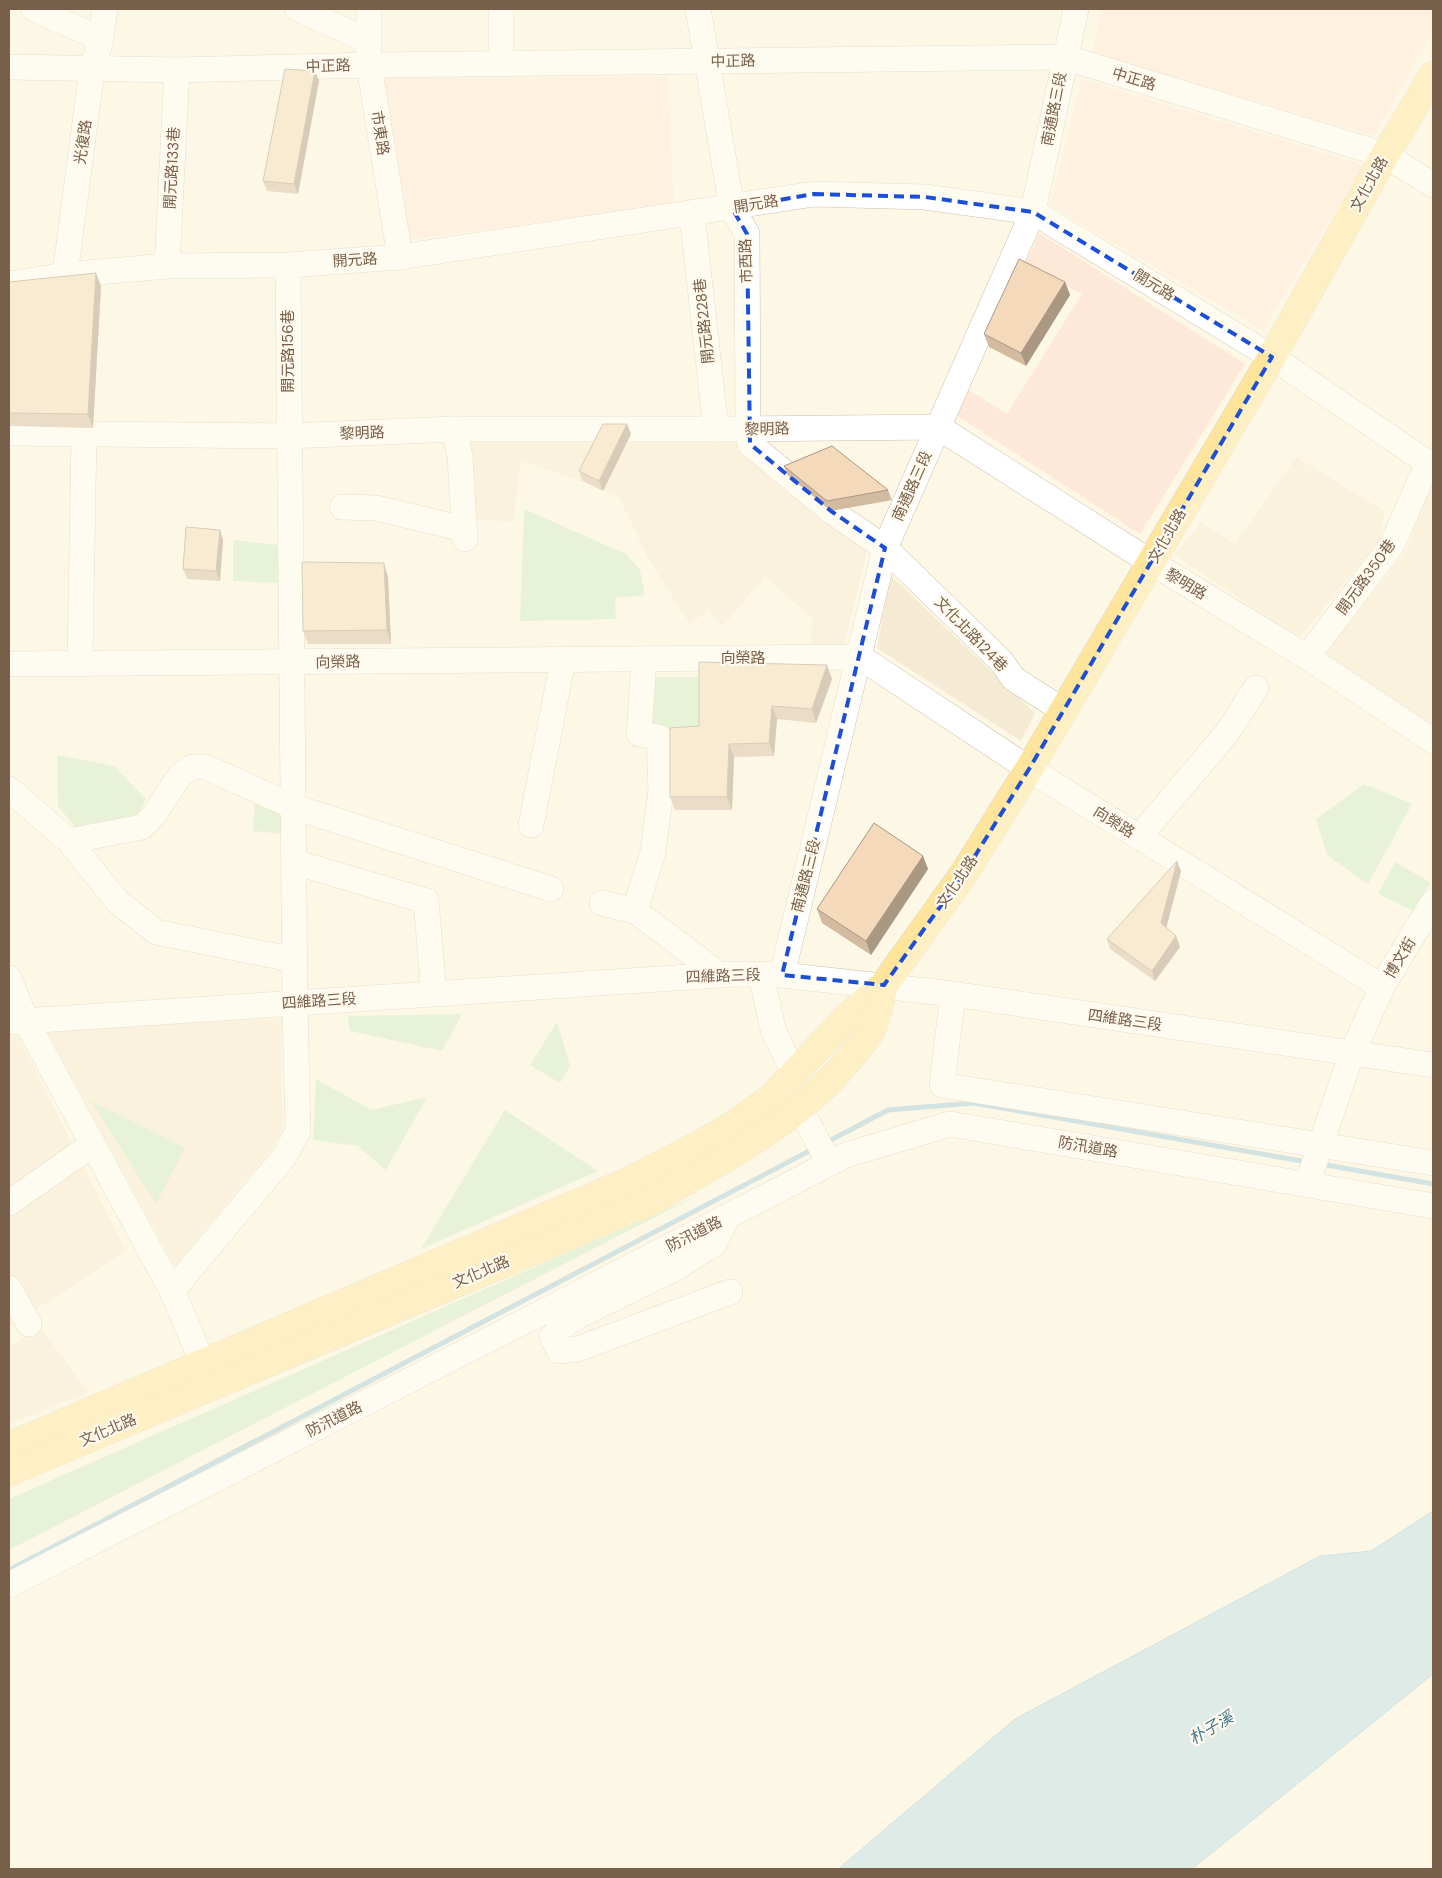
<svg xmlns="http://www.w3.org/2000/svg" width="1442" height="1878" viewBox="0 0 1442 1878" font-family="'DM Sans','Noto Sans TC',sans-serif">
  <rect width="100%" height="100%" fill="#fdf7e5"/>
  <g fill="#f5ead3">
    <path d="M736 434 869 541 843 651 810 650 812 618 765 576 722 627 709 609 690 624 648 558 618 495 521 460 513 522 477 519 465 437Z"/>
    <path d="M1296 457 1384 511 1380 540 1299 638 1174 555 1201 522 1235 544Z"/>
    <path d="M1430 476 1433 477V726L1324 654 1408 549Z"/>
    <path d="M890 575 1035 713 1021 741 877 648Z"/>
    <path d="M282 1018V1130L271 1150 175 1266 46 1030Z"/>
    <path d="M18 1036 126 1251 9 1327V1037Z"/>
    <path d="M41 1328 88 1392 9 1424V1347Z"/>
  </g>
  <g fill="#fee8d8">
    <path d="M1101 9H1433V29L1375 136 1093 54Z"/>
    <path d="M667 77 674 204 409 240 381 78Z"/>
    <path d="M1082 79 1363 165 1263 330 1050 206Z"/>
    <path d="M1039 233 1245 364 1140 534 956 415 967 389 1007 414 1082 294 1026 263Z"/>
  </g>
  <g fill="#cfecc3">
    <path d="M524 509 626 554 640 570 645 595 615 598 616 619 520 621Z"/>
    <path d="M233 540 278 545V583L233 581Z"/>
    <path d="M649 677H700V740L643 734Z"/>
    <path d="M57 755 114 766 146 799 137 816 75 827 58 806Z"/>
    <path d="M1364 784 1412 804 1368 884 1327 855 1316 819Z"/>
    <path d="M255 802 283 813V834L253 831Z"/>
    <path d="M1395 862 1431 883 1414 911 1378 894Z"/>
    <path d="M462 1014 442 1051 350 1031 348 1016Z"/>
    <path d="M557 1022 570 1066 560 1083 530 1065Z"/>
    <path d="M316 1079 371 1110 427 1097 386 1170 358 1146 313 1140Z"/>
    <path d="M91 1101 185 1148 156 1204Z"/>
    <path d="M505 1110 598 1171 421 1249Z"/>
    <path d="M698 1195 9 1550V1499Z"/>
  </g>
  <path fill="#b8dce8" stroke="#9ecadb" d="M1433 1511V1674L1192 1869H838L1015 1719 1320 1556 1371 1551Z"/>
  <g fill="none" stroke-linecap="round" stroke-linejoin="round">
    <g stroke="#9ecadb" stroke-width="5">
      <path d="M827 1142 888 1110 974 1103 1307 1162"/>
      <path d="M1321 1164 1433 1184"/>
      <path d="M9 1570 815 1148"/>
    </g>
    <defs>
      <g id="minor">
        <path d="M34 9 101 39"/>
        <path d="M298 9 369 41"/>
        <path d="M369 9V65L400 257"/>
        <path d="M698 9 732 208 747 234 748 429 750 444 831 511 885 548 1001 661 1014 679 1064 711"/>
        <path d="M501 64V9"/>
        <path d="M9 67 177 70 369 65 1064 57 1385 155 1433 185"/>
        <path d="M692 214 716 429"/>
        <path d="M167 266 177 70"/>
        <path d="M65 275 92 70 101 39 105 9"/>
        <path d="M9 284 65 275 167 266 288 265 400 257 814 194 925 197 1033 212 1272 357 1428 463 1433 465"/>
        <path d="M454 429 460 457 465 539"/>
        <path d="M9 433 289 436 454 429H748L938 427 1152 563 1307 657 1433 741"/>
        <path d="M342 507 376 508 464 529"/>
        <path d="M1307 657 1392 545 1428 463"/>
        <path d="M9 664 860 657 1029 769 1382 987"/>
        <path d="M80 664 84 433"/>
        <path d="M9 789 69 841 117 901 156 932 295 960"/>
        <path d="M531 825 563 660"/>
        <path d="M1139 837 1227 733 1256 688"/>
        <path d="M69 841 142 827 154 815 180 775 192 767H206L294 807 551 889"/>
        <path d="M294 862 426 901 434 994"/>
        <path d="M602 903 635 911 720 975"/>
        <path d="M635 911 653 852 661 790 659 737 639 734 644 659"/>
        <path d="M761 975 773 1029 794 1074"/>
        <path d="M782 975 885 548 1033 212 1076 9"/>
        <path d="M9 978 26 1021 172 1291 211 1382"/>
        <path d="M953 994 942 1085 1433 1163"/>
        <path d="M9 1022 735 974 782 975 953 994 1433 1065"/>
        <path d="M800 1108 829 1163"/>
        <path d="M1307 1184 1352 1053 1382 987 1433 902"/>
        <path d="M9 1203 93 1144"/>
        <path d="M728 1216 714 1244 676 1268 578 1316 560 1328 552 1337 559 1351 578 1349 730 1292"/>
        <path d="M9 1288 29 1324"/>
        <path d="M172 1291 284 1157 298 1131 295 1003 288 265"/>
        <path d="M9 1585 533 1317 846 1155 950 1124 1433 1206"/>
      </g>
      <g id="major">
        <path d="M9 1446 627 1182 704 1142 733 1125 772 1097 846 1018 884 985 965 872 1029 769 1272 357 1385 155 1433 75"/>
        <path d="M9 1472 649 1202C722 1160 801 1121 853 1054 859 1047 865 1040 870 1033 877 1020 880 999 884 985"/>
      </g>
    </defs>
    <use href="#minor" stroke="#d0bfab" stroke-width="26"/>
    <use href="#major" stroke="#dcd5d0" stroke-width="29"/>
    <use href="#minor" stroke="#fff" stroke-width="25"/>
    <use href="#major" stroke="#ffe59b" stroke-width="28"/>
  </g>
  <g fill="#d2bba1">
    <path d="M315 71 319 81 298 194 267 191 263 181Z"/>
    <path d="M9 282 101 286 93 428 9 426Z"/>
    <path d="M1065 282 1070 295 1026 366 989 347 984 334Z"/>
    <path d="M627 424 631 434 603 491 583 481 579 471Z"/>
    <path d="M784 466 888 490 892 500 831 511 788 476Z"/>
    <path d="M220 530 223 540 220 581 187 579 183 569Z"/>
    <path d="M388 577 391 644H308L303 631Z"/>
    <path d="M832 679 816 723 777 719 774 756 734 757 732 810H675L670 797 699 726Z"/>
    <path d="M923 856 928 869 871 955 822 923 817 909Z"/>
    <path d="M1181 871 1166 928 1176 936 1180 947 1155 981 1110 949 1107 939Z"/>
  </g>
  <g fill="#ab9883">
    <path d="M315 71 319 81 298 194 294 184Z"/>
    <path d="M96 273 101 286 93 428 88 414Z"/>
    <path d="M1065 282 1070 295 1026 366 1021 353Z"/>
    <path d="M627 424 631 434 603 491 599 481Z"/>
    <path d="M220 530 223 540 220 581 216 571Z"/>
    <path d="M384 563 388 577 391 644 387 630Z"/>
    <path d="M827 665 832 679 816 723 812 709Z"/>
    <path d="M772 706 777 719 774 756 769 743Z"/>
    <path d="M729 744 734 757 732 810 727 797Z"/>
    <path d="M923 856 928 869 871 955 866 941Z"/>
    <path d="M1177 861 1181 871 1165 933 1161 923Z"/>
    <path d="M1176 936 1180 947 1155 981 1152 971Z"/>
  </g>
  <g fill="#f4d9bb" stroke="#ab9883">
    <path d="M285 69 315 71 294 184 263 181Z"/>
    <path d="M1019 259 1065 282 1021 353 984 334Z"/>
    <path d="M96 273 88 414 9 413V282Z"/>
    <path d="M603 424H627L599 481 579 471Z"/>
    <path d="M832 446 888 490 827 501 784 466Z"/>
    <path d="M186 527 220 530 216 571 183 569Z"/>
    <path d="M302 562 384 563 387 630 303 631Z"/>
    <path d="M699 662 827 665 812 709 772 706 769 743 729 744 727 797H670V728L699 726Z"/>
    <path d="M874 823 923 856 866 941 817 909Z"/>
    <path d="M1177 861 1161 923 1176 936 1152 971 1107 939Z"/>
  </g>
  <path d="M0 0H1442V1878H0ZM814 194 925 197 1033 212 1272 357 1029 769 965 872 884 985 782 975 885 548 831 511 750 444 747 234 732 208Z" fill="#fdf7e5" fill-opacity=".55" fill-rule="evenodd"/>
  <path fill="none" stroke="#1d4ed8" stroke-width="4" stroke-dasharray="10 6" stroke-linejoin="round" d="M814 194 925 197 1033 212 1272 357 1029 769 965 872 884 985 782 975 885 548 831 511 750 444 747 234 732 208Z"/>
  <g text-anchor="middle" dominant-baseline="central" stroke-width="4.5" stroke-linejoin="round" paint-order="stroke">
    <g font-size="15" fill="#785f49" stroke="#fffaed">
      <text transform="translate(733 61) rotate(-1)">中正路</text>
      <text transform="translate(328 66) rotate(-2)">中正路</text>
      <text transform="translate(1134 79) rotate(17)">中正路</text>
      <text transform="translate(1054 109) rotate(-79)">南通路三段</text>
      <text transform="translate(380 133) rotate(81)">市東路</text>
      <text transform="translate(83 142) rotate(-82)">光復路</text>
      <text transform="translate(172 168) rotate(-87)">開元路133巷</text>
      <text transform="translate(1369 184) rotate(-61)">文化北路</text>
      <text transform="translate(756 204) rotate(-9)">開元路</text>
      <text transform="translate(355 260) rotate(-4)">開元路</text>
      <text transform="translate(746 261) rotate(-92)">市西路</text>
      <text transform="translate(1154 285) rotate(31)">開元路</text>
      <text transform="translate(704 321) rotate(-96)">開元路228巷</text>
      <text transform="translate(288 351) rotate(-90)">開元路156巷</text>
      <text transform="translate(767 429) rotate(-1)">黎明路</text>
      <text transform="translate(362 433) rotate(-2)">黎明路</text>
      <text transform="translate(912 486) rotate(-66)">南通路三段</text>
      <text transform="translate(1167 536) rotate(-60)">文化北路</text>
      <text transform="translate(1366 577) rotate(-54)">開元路350巷</text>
      <text transform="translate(1186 584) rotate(31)">黎明路</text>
      <text transform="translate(971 634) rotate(46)">文化北路124巷</text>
      <text x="743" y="658">向榮路</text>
      <text transform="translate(338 662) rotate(-1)">向榮路</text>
      <text transform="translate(1114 822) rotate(32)">向榮路</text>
      <text transform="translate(806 876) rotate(-76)">南通路三段</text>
      <text transform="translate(957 882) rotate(-56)">文化北路</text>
      <text transform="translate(1400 958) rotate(-59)">博文街</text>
      <text transform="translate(723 976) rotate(-2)">四維路三段</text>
      <text transform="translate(319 1001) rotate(-4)">四維路三段</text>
      <text transform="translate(1125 1020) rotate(8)">四維路三段</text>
      <text transform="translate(1088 1147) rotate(10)">防汛道路</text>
      <text transform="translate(694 1234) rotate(-27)">防汛道路</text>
      <text transform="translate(481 1272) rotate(-23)">文化北路</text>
      <text transform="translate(334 1419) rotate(-27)">防汛道路</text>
      <text transform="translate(108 1430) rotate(-23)">文化北路</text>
    </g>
    <g font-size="16" font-style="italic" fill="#41778c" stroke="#fffaed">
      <text transform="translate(1211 1728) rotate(-31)">朴子溪</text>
    </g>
  </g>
  <rect width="1442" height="1878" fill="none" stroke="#785f49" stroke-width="20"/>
</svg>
